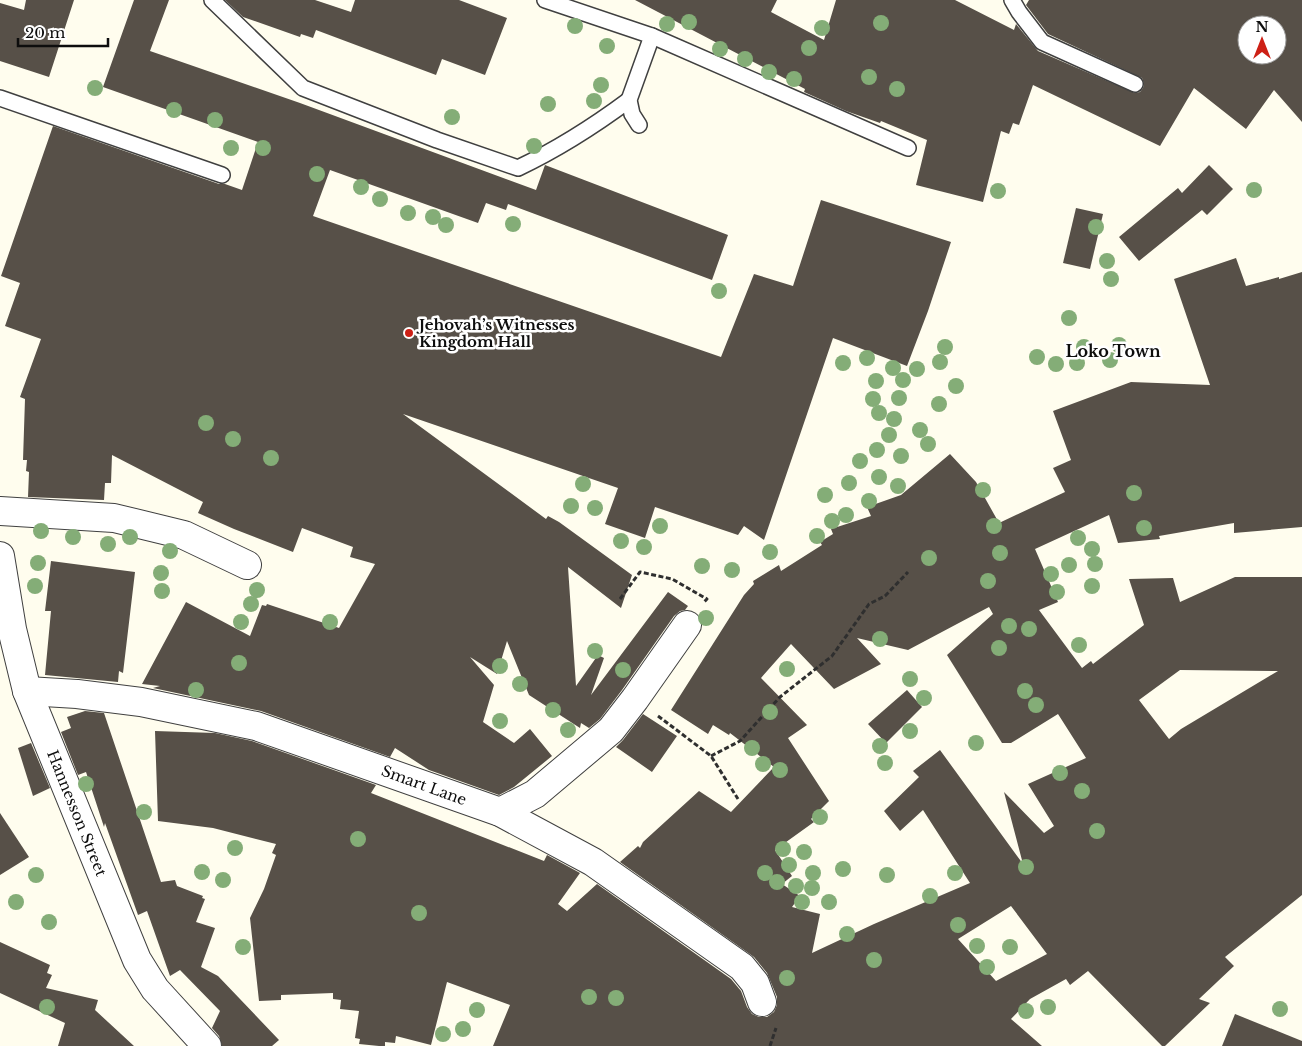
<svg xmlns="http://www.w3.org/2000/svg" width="1302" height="1046" viewBox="0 0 1302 1046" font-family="'Libre Baskerville',serif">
  <rect width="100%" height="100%" fill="#fffdee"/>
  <g fill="#575048" fill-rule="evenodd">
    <path d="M26 0H74L49 77 0 61V3L24 10Z"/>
    <path d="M134 0H169L150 51 300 103 536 190 545 165 728 235 712 280 508 204 506 210 486 203 478 223 330 170 313 216 721 357 754 274 793 286 821 200 951 242 928 311 907 366 833 338 764 540 744 526 738 535 655 507 645 538 605 524 618 488 403 414 546 519 548 516 559 522 632 575 621 608 568 567 576 686 598 655 604 658 591 695 668 592 688 606 685 610 680 611 674 616 622 690 600 719 589 728 581 723 580 728 529 695 507 641 497 674 470 657 494 685 483 722 514 743 530 729 552 756 514 787 499 795 429 770 395 748 390 757 261 711 153 688 160 686 142 684 186 602 250 636 262 605 266 606 267 604 339 628 375 564 350 557 353 547 302 528 293 552 234 529 198 513 203 502 112 455 111 483H105L104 500 28 497 29 472 26 471 27 460H23L25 399 20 397 41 339 5 326 20 283 1 276 53 126 219 184H225L242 190 258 142 103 87Z"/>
    <path d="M225 0H315L351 12 355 0H459L507 18 485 75 442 59 436 75 316 30 313 38 301 34 300 37 243 17Z"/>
    <path d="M635 0H777L771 12 824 40 836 0H955L1014 30 1016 24 1038 51 1135 93 1140 92 1143 88 1144 84 1142 78 1048 34 1026 5 1029 0H1302V122L1274 90 1246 129 1194 88 1160 146 1033 85 1019 125 1013 123 1009 134 1001 131 983 202 916 185 927 140 881 121 880 123 846 111 804 92 805 89ZM1247 25H1277V55H1247Z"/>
    <path d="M1209 165 1233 189 1207 215 1202 210 1139 261 1119 237 1178 188 1182 193Z"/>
    <path d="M1076 208 1103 214 1090 269 1063 263Z"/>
    <path d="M1236 258 1246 286 1279 277V279L1302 272V527L1234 533V523L1159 536 1160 539 1118 543 1109 515 1035 549 1058 602 1039 610 1082 668 1091 661 1093 664 1144 625 1129 579 1173 578 1180 602 1235 577H1302V895L1225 957 1234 966 1199 999 1210 1003 1165 1046H1162L1088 971 1070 985 1066 979 1030 999 1011 1019 1042 1046H493L510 1005 447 982 431 1045 396 1036 395 1043 385 1042V1046H379L359 1044 360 1039 355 1038 359 1011 340 1009 341 1000 333 999V993L281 995V1000L259 1001 250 918 264 889 276 855 272 853 276 844 213 828 158 821 155 731 215 733 252 741 376 785 371 793 544 861 547 855 580 873 558 904 567 911 597 884 731 979 741 991 747 1007 752 1014 759 1017H767L774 1012 777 1005V997L767 973 754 957 620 862 638 846 640 848 643 842 699 791 731 812 774 767 730 733 729 735 713 725 708 734 671 710 744 595 754 584 753 581 779 565 781 571 822 545 820 542 833 534 831 529 871 516 867 507 901 495 950 454 976 482 999 523 1065 492 1053 468 1071 460 1053 411 1131 382 1210 385 1174 279ZM989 607 993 614 947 655 1002 743H1011L1058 714 1086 758 1028 784 1054 826 1044 833 1004 792 1023 864 940 750 913 771 919 777 884 811 900 831 923 810 970 883 874 924 812 953 820 914 792 907 800 896 782 884 792 876 775 850 814 822 811 819 829 801 788 738 807 725 761 678 791 644 834 689 881 664 857 638 908 650ZM1180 670 1278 671 1181 729 1169 739 1139 700ZM1011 906 1047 954 996 981 958 939Z"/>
    <path d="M51 561 135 572 123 673 119 671 118 682 45 675 51 611H45Z"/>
    <path d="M907 690 922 707 886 743 868 724Z"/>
    <path d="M85 711 104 713 161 882 175 880 177 886 203 896 202 898 205 899 196 922 215 928 201 967 218 976 279 1040 272 1046H222L219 1036 212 1028 220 1011 180 970 170 976 147 911 138 915 105 823 104 827 86 772 78 775 61 732 71 728 67 717Z"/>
    <path d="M643 714 677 736 652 772 616 747 623 740Z"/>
    <path d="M31 743 50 788 33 796 18 748Z"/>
    <path d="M0 813 29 857 0 875Z"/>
    <path d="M0 942 50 965 47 973 52 975 46 988 98 1000 95 1010 134 1046H58L65 1023 0 993Z"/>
    <path d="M1235 1014 1302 1041V1046H1222Z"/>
  </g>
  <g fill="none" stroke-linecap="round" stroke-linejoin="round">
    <defs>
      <g id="service">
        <path d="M212 0 303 88 437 140 518 168C558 149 594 126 629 100"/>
        <path d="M545 0 652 36 629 100 632 114 639 125"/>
        <path d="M1012 0 1019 12 1042 42 1135 84"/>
        <path d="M652 36 908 148"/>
        <path d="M0 98 222 175"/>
      </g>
      <g id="minor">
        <path d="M0 511 114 518 184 535 247 565"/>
        <path d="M0 556 12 629 27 691 137 960 155 989 207 1046"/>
        <path d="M27 691 77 694 141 702 256 726 500 812 593 862 742 967 755 983 762 1002"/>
        <path d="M500 812 535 794 611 730 635 699 687 625"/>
      </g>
    </defs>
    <use href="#service" stroke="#404040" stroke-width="18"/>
    <use href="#minor" stroke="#404040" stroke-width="30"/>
    <g stroke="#2f2f2f" stroke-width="3" stroke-dasharray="5 2.5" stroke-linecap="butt">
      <path d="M620 599 640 572 672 579 707 599 704 602"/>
      <path d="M658 716 711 756 738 799"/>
      <path d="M711 756 740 741 780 697 832 656 869 604 885 596 908 572"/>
      <path d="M770 1046 776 1028"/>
    </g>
    <use href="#service" stroke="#fff" stroke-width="15"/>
    <use href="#minor" stroke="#fff" stroke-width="28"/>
  </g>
  <g fill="#84ad77">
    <circle cx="689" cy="22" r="8"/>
    <circle cx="881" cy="23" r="8"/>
    <circle cx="667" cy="24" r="8"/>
    <circle cx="575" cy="26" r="8"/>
    <circle cx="822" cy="28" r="8"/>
    <circle cx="607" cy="46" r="8"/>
    <circle cx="809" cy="48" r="8"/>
    <circle cx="720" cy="49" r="8"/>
    <circle cx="745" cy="59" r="8"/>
    <circle cx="769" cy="72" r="8"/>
    <circle cx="869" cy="77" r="8"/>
    <circle cx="794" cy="79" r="8"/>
    <circle cx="601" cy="85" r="8"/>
    <circle cx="95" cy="88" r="8"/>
    <circle cx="897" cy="89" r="8"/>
    <circle cx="594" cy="101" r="8"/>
    <circle cx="548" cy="104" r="8"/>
    <circle cx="174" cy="110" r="8"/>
    <circle cx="452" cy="117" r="8"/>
    <circle cx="215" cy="120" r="8"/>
    <circle cx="534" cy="146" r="8"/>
    <circle cx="231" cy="148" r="8"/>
    <circle cx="263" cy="148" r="8"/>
    <circle cx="317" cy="174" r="8"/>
    <circle cx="361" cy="187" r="8"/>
    <circle cx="1254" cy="190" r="8"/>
    <circle cx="998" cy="191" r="8"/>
    <circle cx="380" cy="199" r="8"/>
    <circle cx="408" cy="213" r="8"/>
    <circle cx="433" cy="217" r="8"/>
    <circle cx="513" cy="224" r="8"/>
    <circle cx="446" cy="225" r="8"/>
    <circle cx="1096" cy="227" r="8"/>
    <circle cx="1107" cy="261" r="8"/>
    <circle cx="1111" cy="279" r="8"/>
    <circle cx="719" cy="291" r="8"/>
    <circle cx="1069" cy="318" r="8"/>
    <circle cx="1119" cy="345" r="8"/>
    <circle cx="945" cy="347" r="8"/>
    <circle cx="1084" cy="347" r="8"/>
    <circle cx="1037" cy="357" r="8"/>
    <circle cx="867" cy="358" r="8"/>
    <circle cx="1110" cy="360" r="8"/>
    <circle cx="940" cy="362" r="8"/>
    <circle cx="843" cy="363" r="8"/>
    <circle cx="1077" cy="363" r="8"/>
    <circle cx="1056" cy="364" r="8"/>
    <circle cx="893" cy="368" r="8"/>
    <circle cx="917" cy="369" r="8"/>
    <circle cx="903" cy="380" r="8"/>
    <circle cx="876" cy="381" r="8"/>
    <circle cx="956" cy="386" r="8"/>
    <circle cx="899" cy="398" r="8"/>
    <circle cx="873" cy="399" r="8"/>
    <circle cx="939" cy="404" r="8"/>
    <circle cx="879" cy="413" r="8"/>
    <circle cx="894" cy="419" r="8"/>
    <circle cx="206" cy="423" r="8"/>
    <circle cx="920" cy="430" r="8"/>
    <circle cx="889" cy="435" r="8"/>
    <circle cx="233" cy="439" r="8"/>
    <circle cx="928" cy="444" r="8"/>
    <circle cx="877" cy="450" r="8"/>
    <circle cx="901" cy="456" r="8"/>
    <circle cx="271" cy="458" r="8"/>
    <circle cx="860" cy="461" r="8"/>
    <circle cx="879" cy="477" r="8"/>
    <circle cx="849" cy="483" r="8"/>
    <circle cx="583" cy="484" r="8"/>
    <circle cx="898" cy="486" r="8"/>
    <circle cx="983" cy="490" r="8"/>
    <circle cx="1134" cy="493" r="8"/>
    <circle cx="825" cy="495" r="8"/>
    <circle cx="869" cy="501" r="8"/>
    <circle cx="571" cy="506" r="8"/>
    <circle cx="595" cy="508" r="8"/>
    <circle cx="846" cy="515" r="8"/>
    <circle cx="832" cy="521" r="8"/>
    <circle cx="660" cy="526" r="8"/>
    <circle cx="994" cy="526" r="8"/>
    <circle cx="1144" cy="528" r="8"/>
    <circle cx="41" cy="531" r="8"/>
    <circle cx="817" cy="536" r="8"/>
    <circle cx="73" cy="537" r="8"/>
    <circle cx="130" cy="537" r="8"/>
    <circle cx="1078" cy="538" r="8"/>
    <circle cx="621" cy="541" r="8"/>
    <circle cx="108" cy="544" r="8"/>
    <circle cx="644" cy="547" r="8"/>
    <circle cx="1092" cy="549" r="8"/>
    <circle cx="170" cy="551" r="8"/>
    <circle cx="770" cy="552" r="8"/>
    <circle cx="1000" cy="553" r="8"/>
    <circle cx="929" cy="558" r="8"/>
    <circle cx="38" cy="563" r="8"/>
    <circle cx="1095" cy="564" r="8"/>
    <circle cx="1069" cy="565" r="8"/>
    <circle cx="702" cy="566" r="8"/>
    <circle cx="732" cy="570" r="8"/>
    <circle cx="161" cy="573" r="8"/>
    <circle cx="1051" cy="574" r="8"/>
    <circle cx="988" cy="581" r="8"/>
    <circle cx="35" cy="586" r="8"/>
    <circle cx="1092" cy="586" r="8"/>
    <circle cx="257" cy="590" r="8"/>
    <circle cx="162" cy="591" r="8"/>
    <circle cx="1057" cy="592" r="8"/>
    <circle cx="251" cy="604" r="8"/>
    <circle cx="706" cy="618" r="8"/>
    <circle cx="241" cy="622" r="8"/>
    <circle cx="330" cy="622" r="8"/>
    <circle cx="1009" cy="626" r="8"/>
    <circle cx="1029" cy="629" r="8"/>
    <circle cx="880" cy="639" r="8"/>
    <circle cx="1079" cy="645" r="8"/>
    <circle cx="999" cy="648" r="8"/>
    <circle cx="595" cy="651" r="8"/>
    <circle cx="239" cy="663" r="8"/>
    <circle cx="500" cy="666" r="8"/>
    <circle cx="787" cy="669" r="8"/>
    <circle cx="623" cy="670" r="8"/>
    <circle cx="910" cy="679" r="8"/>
    <circle cx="520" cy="684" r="8"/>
    <circle cx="196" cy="690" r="8"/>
    <circle cx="1025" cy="691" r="8"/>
    <circle cx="924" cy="698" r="8"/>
    <circle cx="1036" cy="705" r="8"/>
    <circle cx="553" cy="710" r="8"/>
    <circle cx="770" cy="712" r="8"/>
    <circle cx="500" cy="721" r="8"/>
    <circle cx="568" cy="730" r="8"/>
    <circle cx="910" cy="731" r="8"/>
    <circle cx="976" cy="743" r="8"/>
    <circle cx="880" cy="746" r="8"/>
    <circle cx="752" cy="748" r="8"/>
    <circle cx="885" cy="763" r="8"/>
    <circle cx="763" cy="764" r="8"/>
    <circle cx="780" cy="770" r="8"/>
    <circle cx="1060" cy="773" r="8"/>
    <circle cx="86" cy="784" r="8"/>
    <circle cx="1082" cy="791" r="8"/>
    <circle cx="144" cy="812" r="8"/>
    <circle cx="820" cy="817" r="8"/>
    <circle cx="1097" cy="831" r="8"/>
    <circle cx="358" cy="839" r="8"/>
    <circle cx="235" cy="848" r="8"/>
    <circle cx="783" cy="849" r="8"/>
    <circle cx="804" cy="852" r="8"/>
    <circle cx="789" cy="865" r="8"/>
    <circle cx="1026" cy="867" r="8"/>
    <circle cx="843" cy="869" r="8"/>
    <circle cx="202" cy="872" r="8"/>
    <circle cx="765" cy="873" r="8"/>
    <circle cx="813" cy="873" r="8"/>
    <circle cx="955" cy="873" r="8"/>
    <circle cx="36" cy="875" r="8"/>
    <circle cx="887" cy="875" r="8"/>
    <circle cx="223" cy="880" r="8"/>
    <circle cx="777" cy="882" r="8"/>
    <circle cx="796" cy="886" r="8"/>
    <circle cx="812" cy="888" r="8"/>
    <circle cx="930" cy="896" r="8"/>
    <circle cx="16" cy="902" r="8"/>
    <circle cx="802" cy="902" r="8"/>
    <circle cx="829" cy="902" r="8"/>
    <circle cx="419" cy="913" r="8"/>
    <circle cx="49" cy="922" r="8"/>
    <circle cx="958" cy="925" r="8"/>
    <circle cx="847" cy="934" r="8"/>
    <circle cx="977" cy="946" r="8"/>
    <circle cx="243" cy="947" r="8"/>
    <circle cx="1010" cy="947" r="8"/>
    <circle cx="874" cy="960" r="8"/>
    <circle cx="987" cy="967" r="8"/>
    <circle cx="787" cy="978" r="8"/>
    <circle cx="589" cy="997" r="8"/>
    <circle cx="616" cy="998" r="8"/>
    <circle cx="47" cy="1007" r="8"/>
    <circle cx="1048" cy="1007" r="8"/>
    <circle cx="1280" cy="1009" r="8"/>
    <circle cx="477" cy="1010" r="8"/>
    <circle cx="1026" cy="1011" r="8"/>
    <circle cx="463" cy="1029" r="8"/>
    <circle cx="443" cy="1034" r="8"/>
  </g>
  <circle fill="#cd2016" stroke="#fff" stroke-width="2" cx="409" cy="333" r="5"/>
  <g text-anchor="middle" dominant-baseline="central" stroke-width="5" stroke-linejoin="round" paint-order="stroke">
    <g font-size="15" font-weight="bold" fill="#0d0d0d" stroke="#fff" text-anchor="start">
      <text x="419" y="324">Jehovah’s Witnesses<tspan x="419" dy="17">Kingdom Hall</tspan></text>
    </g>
    <g font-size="15" fill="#0d0d0d" stroke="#fff">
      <text transform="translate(424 785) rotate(20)">Smart Lane</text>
      <text transform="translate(77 813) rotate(68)">Hannesson Street</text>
    </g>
    <g font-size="16" font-weight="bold" fill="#0d0d0d" stroke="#fff">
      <text x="1113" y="351">Loko Town</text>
    </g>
  </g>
  <g transform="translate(1262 40)"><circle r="24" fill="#ffffff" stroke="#9e9e9e"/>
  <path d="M0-4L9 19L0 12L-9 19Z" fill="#cd2016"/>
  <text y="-8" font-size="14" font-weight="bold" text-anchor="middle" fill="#0d0d0d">N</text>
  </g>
  <path d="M18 38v8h90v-8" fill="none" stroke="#0d0d0d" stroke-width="2.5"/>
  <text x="25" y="38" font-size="15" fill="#0d0d0d" stroke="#ffffff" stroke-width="4" paint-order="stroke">20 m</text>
</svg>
